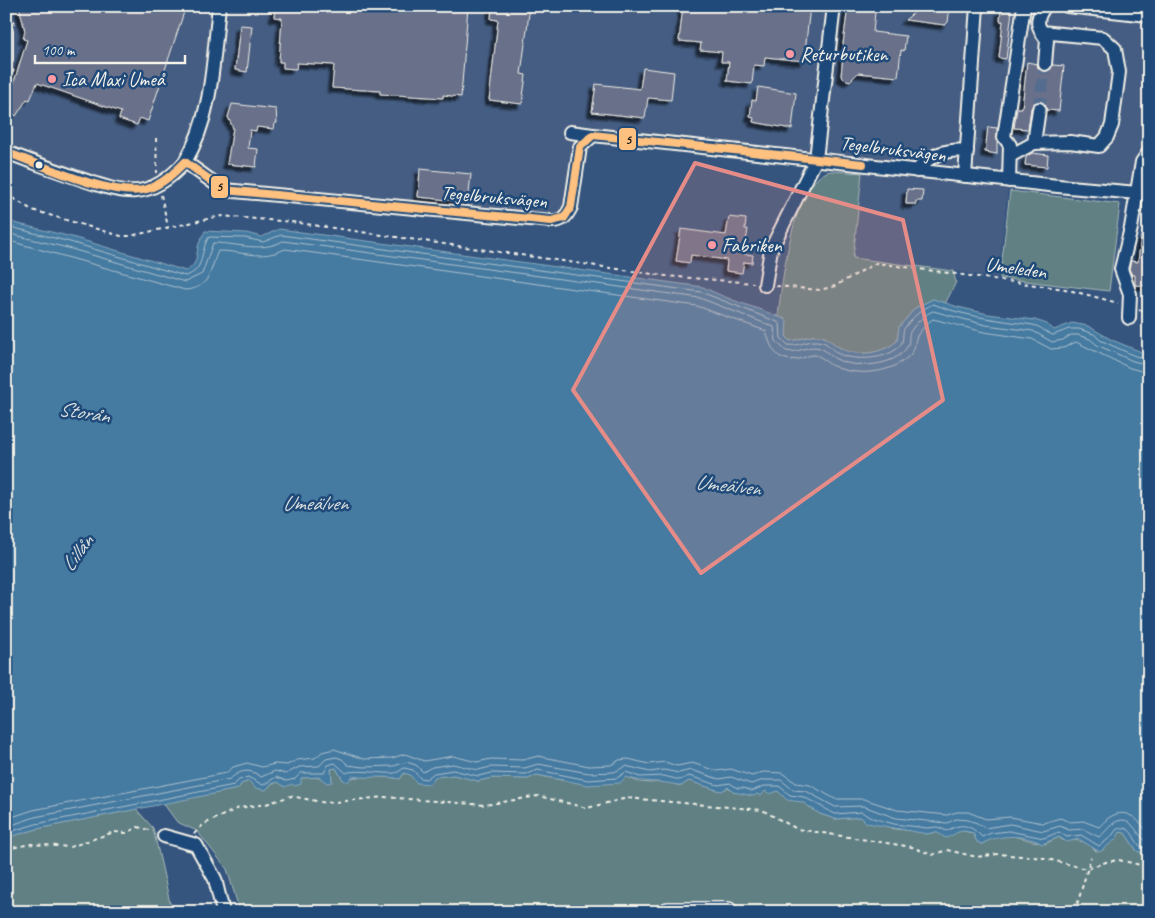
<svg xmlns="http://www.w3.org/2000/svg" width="1155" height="918" viewBox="0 0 1155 918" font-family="Caveat,sans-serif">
  <defs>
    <filter id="shadow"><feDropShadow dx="-4.5" dy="4.5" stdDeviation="1" flood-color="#0009"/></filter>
  </defs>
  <rect width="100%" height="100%" fill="#35557f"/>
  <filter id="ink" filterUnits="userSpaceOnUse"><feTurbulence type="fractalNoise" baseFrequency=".02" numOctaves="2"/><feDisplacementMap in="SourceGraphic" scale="10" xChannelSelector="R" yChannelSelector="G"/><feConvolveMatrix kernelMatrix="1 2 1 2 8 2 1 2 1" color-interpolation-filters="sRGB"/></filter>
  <g filter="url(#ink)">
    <path fill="#445d82" d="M6 6H1149V201L1008 187 998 277 853 258 863 163 585 140 571 207 560 221 232 191 185 162 138 191 6 152Z"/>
    <g fill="#608084" stroke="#aab8b6">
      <path d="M830 171 862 173 853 258 953 271 956 282 945 304 933 299 915 308 899 327 897 341C884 353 857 358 840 348 834 345 830 339 824 337 811 333 802 340 790 341L786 336V320L778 316C782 283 792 181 830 171Z"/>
      <path d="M1010 191 1120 204 1109 291 1000 278Z"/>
      <path d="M336 768 343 780C354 775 386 776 400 779L404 773 435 777 454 775 478 781 492 778 528 779 537 775 566 781 626 777 639 782 651 783 664 781 681 786 689 781 717 790 726 789 728 787 733 792H743L748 795 759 794 765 791H778L784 797 802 802 820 814 835 819 861 817 894 829 918 831 927 834 936 832C947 834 947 837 958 830L973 833 977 842 982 844 992 838 1009 835 1045 844 1059 837 1062 840C1079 842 1082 837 1096 851L1103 850 1120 832 1125 833 1137 851 1149 855V912H240L227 869 197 831 177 822 163 803 238 789 241 784 249 781 266 790 271 784C291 779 313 774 332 781L331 769Z"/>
      <path d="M136 809 153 828 172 912H6V838L37 829Z"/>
    </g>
    <path fill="#447aa1" stroke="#8aaabd" d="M6 221 72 237 186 271C197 265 196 258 198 247 199 242 203 236 205 231L246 233 262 237 279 229 703 287C730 301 759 308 787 320L786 336 790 341C802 340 811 333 824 337 830 339 834 345 840 348 857 358 884 353 897 341L899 327 915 308 933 299 958 307 988 314 1035 320 1047 324 1054 330 1072 323 1088 326 1112 340 1149 355V855L1137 851 1125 833 1120 832 1116 839 1100 852 1079 839 1067 842 1059 837 1042 844C1027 834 997 834 982 844L977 842 973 833C957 828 958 834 946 838L936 832 927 834 867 823 861 817 835 819 820 814 802 802 787 800 778 791 770 794 765 791 761 796 757 794 754 796 733 792 728 787 722 791 717 790 689 781 681 786C662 780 645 784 626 777L620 783 588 785 537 775 528 779 492 778 478 781 454 775 435 777 429 784 417 783 410 775 404 773 400 779C384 775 368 779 352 776L348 782 343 780 336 768 331 769 332 782 327 783 319 777 301 778V784L295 786 292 784 285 787 278 782 271 784 266 790 255 788 249 781 241 784 238 789 37 829 6 838Z"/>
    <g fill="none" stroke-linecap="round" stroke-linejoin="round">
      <g stroke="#aec1cc" stroke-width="1">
        <path d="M6 226 70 242 185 276C206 271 199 251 209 237L245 238 263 242 281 235 701 292 780 323 781 338 788 345C800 347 809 338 822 342 828 343 832 350 837 353 853 362 891 360 901 344 904 339 902 333 904 329 910 319 923 308 933 304 966 317 999 320 1033 325 1042 327 1046 333 1053 335L1069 329H1079L1094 334 1100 340 1135 356 1149 359"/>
        <path d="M6 233 68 248 185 282 202 274 213 243C238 243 260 253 283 241L700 298 774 327 776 341 786 351C798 354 808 344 820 348 826 350 830 356 836 359 855 369 895 367 907 347 910 342 908 336 910 332 915 324 925 314 933 311L986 325 1033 331 1052 342 1063 340 1071 335H1078L1090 339 1097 345 1133 361 1149 365"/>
        <path d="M6 240 185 290C212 288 210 268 218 251 244 251 260 261 285 249L697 306 766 331C771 348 776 363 799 359 804 358 808 355 814 355 821 355 826 363 833 366 857 377 893 374 911 354 916 348 914 342 917 336 920 331 928 322 933 319L984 332 1032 339 1051 349 1063 348 1076 342 1130 368 1149 373"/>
        <path d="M6 819 33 810 226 773 233 767 247 763 262 767 275 764 287 765 297 760 315 758 322 752 334 749 364 759 392 758 405 754 424 761 453 756 477 762 491 759 523 760 538 756 589 766 611 765 619 760 628 759 649 764 665 762 677 766 692 763 717 771 731 769 752 776 763 772 782 773 796 783 810 785 835 799H864L897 810 947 815 957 812H968L986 819 1010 817 1043 823 1060 818 1070 822 1083 821 1099 827C1103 824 1106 819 1110 817 1128 806 1141 822 1149 835"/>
        <path d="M6 827 35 817 230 779C240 770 250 768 261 777L275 771 286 774 299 767 319 766 326 759 336 757 342 759 348 765 363 767 394 766 406 762 416 765 423 772 432 767 453 764 478 770 491 767 525 768 538 764 589 773 614 772 626 766 650 772 664 770 679 773 691 770 719 779 731 777 751 784 764 780H781L793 790 806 791 835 807 863 806 896 818 947 823 956 819 968 820 977 823 985 828 1010 824 1043 831 1060 826 1069 830 1083 829 1099 837C1105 833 1108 827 1114 823 1132 811 1137 839 1149 843"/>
        <path d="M6 833 36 824 234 785 239 780 248 777 263 785 276 777 286 781 295 779 301 773H324L328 765 335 763 346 773C356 768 391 776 398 772 400 771 402 769 404 768L413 770 420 778 426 779 434 773 453 770 478 776 492 773 526 774 538 770 588 780 617 778 626 772 640 777 664 776 680 780 689 776 718 785 730 783 737 788H744L752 791 764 786H779L790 795 804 797 835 814 862 812 869 817 894 824 927 828 937 827 947 831C961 822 971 825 982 837L991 833 1009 831 1044 838 1059 832 1067 837 1081 835 1099 846 1111 837 1117 829C1132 825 1132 837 1140 846L1149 849"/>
      </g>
    </g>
    <g fill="#68708a" stroke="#f4f1e8" filter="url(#shadow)">
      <path d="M19 6H186L148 121 140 118 137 125 119 119 121 112 37 83 30 100 27 99 16 116 6 108V97L14 82 27 40 23 39 25 31Z"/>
      <path d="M275 6H468L461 97 443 95V98L380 94V91L332 88 334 65 297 63 296 69 283 68V62H279L282 18 274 17Z"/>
      <path d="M492 6H530L521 74 526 75 522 104 489 100 498 20 491 19Z"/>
      <path d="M683 6H810L804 61 765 57 764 66 754 65 752 84 727 81 729 62H721L722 52 700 50 701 43 679 41Z"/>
      <path d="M848 6H883L875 12 873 32 906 36 904 51 901 50 898 77 858 73 850 81 844 79 841 76 844 45 843 44Z"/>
      <path d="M922 6H950L948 22 945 25 905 20Z"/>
      <path d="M1001 10 1012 11 1006 59 999 58 1003 21H1000Z"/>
      <path d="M240 25 252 26 247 72 235 70Z"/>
      <path d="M1027 62 1037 64 1038 68 1044 72 1049 71 1053 65 1064 66 1059 111 1047 110 1044 102H1036L1031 108 1028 129 1014 128 1017 108H1022Z"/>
      <path d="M643 68 674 72 671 100 648 98 645 118 592 112 596 84 640 89Z"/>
      <path d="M758 87 796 93 792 129 753 122 754 118 750 117 752 100 756 101Z"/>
      <path d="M232 104 276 109 277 123H275L274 129 257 127 256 131 250 130 248 148 258 149 256 167 227 164 233 128 228 117Z"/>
      <path d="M988 127 997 128V154L985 152Z"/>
      <path d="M1032 153 1048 155 1047 167 1025 165 1026 157Z"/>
      <path d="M420 169 471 174 468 202 418 197Z"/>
      <path d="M907 189 923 190 922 201H916V204H906Z"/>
      <path d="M729 217 746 219 745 229H748L744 254 753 255 752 263 744 262 742 273 726 271 727 260 691 255 690 263 676 261 681 229 726 235Z"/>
      <path d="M1141 236 1149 237V286L1135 285V275H1132L1129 269 1131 261 1138 262Z"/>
    </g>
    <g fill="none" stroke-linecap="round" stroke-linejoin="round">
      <path stroke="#526c8f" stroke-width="12" stroke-dasharray="12 6" stroke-linecap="butt" d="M1039 109 1045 64"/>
      <defs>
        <g id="minor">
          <path d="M1067 6 1148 15"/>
          <path d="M6 32V59"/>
          <path d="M1045 64 1047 40C1037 26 1034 21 1045 6"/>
          <path d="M570 132 593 135"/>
          <path d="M1034 143 1070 142 1099 146 1107 137 1112 125 1119 72 1115 49 1103 38 1041 32"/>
          <path d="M6 152C29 161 52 169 75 177 123 193 147 204 185 162L224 190 551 221C563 221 566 217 571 207L580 147 593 135 1058 186 1149 194"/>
          <path d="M1010 156 1034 143 1039 109"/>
          <path d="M185 162C213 115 213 59 219 6"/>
          <path d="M917 171C929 154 948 149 967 151"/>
          <path d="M965 176 977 6"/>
          <path d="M1009 181 1010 145 1004 137 1024 6"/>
          <path d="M765 285 771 249 816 159 834 6"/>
          <path d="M1129 318 1130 294 1121 269 1131 228 1142 162 1149 152"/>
          <path d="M164 836 196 845 215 879 223 912"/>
        </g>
        <path id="highway" d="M668 912H728"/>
      </defs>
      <use href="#minor" stroke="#f4f1e8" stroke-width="16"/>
      <use href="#highway" stroke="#f4f1e8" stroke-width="22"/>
      <g stroke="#f4f1e8" stroke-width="2" stroke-dasharray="4 4" stroke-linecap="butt">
        <path d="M6 6 15 25"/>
        <path d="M6 88 15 67"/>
        <path d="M156 138 157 173"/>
        <path d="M6 194 32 210 121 236H130L221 216 292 222 666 276 754 283"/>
        <path d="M161 195 168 227"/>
        <path d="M776 286 820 290 835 286 876 263 1065 289 1118 303"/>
        <path d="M1139 310 1149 312"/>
        <path d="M194 834 204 824 239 808 266 804 291 796 326 803 384 797 485 805 538 796 587 808 627 798 762 810 797 829 912 847 932 855 947 850 977 857 998 854 1044 858 1087 869 1106 862 1119 860 1149 867"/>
        <path d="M6 849 31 844 70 847 114 832 127 833 138 827 153 831"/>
        <path d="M1075 912 1091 857"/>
      </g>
      <use href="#minor" stroke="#1f4a7a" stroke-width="12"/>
      <use href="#highway" stroke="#1f4a7a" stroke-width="19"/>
      <defs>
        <path id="bus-1" d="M6 152C38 164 116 199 147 189 163 184 174 173 185 162L224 190 551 221 564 218 571 207 580 147 593 135 863 164"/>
      </defs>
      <use href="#bus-1" stroke="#1f4a7a" stroke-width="11"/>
      <use href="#bus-1" stroke="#ffc180" stroke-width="8"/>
    </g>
  </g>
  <path fill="#e58c88" fill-opacity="0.2" stroke="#e58c88" stroke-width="4" stroke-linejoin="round" d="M695 163 903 220 943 400 701 573 573 390Z"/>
  <g fill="#ff9aa2" stroke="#1f4a7a" stroke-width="2">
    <circle cx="790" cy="54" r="5"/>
    <circle cx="52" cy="79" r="5"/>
    <circle cx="712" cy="245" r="5"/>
  </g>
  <circle fill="#f4f1e8" stroke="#1f4a7a" stroke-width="2" cx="39" cy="165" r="4.5"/>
  <g text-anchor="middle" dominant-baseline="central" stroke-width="5" stroke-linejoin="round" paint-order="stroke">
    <g font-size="20" fill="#f4f1e8" stroke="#1f4a7a" text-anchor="start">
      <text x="800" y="54">Returbutiken</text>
      <text x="62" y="79">Ica Maxi Umeå</text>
      <text x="722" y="245">Fabriken</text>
    </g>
    <g font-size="20" fill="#f4f1e8" stroke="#1f4a7a">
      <text transform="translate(893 149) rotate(7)">Tegelbruksvägen</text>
      <text transform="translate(494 197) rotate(5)">Tegelbruksvägen</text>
      <text transform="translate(1016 268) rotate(8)">Umeleden</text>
    </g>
    <g font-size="21" font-style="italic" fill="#dadfdd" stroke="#1f4a7a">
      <text transform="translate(84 412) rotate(9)">Storån</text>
      <text transform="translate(728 485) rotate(6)">Umeälven</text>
      <text x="315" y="503">Umeälven</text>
      <text transform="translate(77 553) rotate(-53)">Lillån</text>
    </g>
  </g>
  <g stroke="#1f4a7a" stroke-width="2">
    <rect x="618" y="127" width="19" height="24" rx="5" fill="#ffc180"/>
    <rect x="210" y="175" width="19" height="24" rx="5" fill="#ffc180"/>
  </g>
  <g font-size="14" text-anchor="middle" font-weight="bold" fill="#111">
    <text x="628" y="144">5</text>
    <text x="219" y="191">5</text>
  </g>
  <rect width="1155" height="918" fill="none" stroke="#1f4a7a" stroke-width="25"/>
  <rect x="12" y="12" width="1130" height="893" fill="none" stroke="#f4f1e8" stroke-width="2" filter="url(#ink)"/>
  <path d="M35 55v8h150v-8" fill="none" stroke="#f4f1e8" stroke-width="2.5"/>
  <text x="42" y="55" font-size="15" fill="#f4f1e8" stroke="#1f4a7a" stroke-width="4" paint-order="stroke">100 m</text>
</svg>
